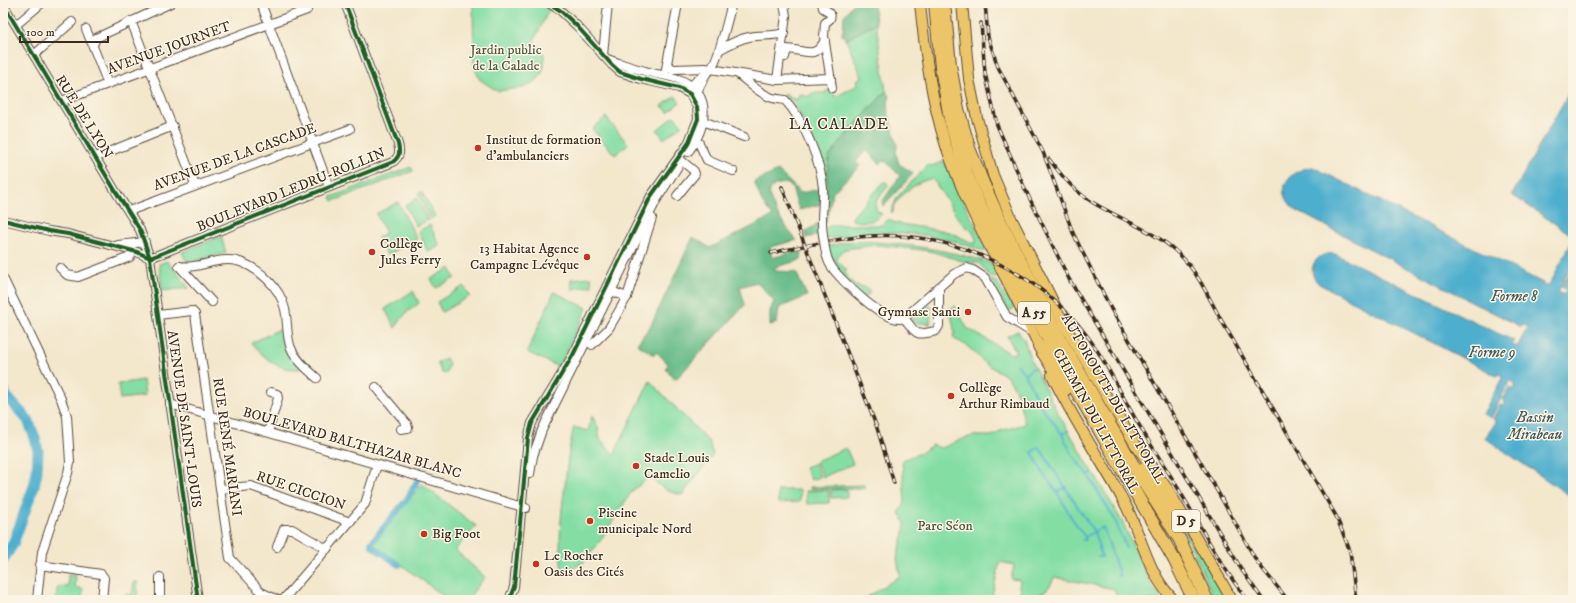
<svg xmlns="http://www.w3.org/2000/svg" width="1576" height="603" viewBox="0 0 1576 603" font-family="'IM FELL DW Pica',serif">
  <rect width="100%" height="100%" fill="#fcf5e5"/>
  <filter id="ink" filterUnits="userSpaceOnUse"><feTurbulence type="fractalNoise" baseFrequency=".025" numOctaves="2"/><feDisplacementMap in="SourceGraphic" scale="8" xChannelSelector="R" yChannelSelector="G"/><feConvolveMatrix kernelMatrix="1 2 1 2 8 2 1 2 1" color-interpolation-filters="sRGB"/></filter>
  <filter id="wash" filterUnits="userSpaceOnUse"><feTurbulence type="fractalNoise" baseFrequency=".012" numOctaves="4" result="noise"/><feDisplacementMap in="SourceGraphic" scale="16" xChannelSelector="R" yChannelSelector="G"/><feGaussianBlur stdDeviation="0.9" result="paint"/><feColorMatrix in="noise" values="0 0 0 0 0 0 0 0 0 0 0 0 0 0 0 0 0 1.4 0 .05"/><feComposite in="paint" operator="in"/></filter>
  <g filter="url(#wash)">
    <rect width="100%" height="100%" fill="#f3e7cc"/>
    <g fill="#84dea4" stroke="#608461">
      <path d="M468 3H539L549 10 533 42 541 48 544 55V66L541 76 535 82 523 88 497 91 479 79 474 66 473 5Z"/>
      <path d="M876 23 886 91 846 135 829 157 827 182 820 155 813 140 793 101 785 96 784 94 798 99 799 94 805 95 807 97 813 93H825L826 91 833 89 835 97 858 85 857 80 862 77 846 40Z"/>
      <path d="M675 96 680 102 668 112 662 106Z"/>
      <path d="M674 116 682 125 664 139 657 130Z"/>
      <path d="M606 117 628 144 615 155 592 129Z"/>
      <path d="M943 162 948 165 955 184 988 252C973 248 957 241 941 238 903 230 864 233 825 239V228L832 225H882L889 219 895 223 949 232 975 244 976 239 972 231 965 226 958 218 952 208 934 181 931 179C918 180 892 199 893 213L891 212 897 197 929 164 931 166Z"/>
      <path d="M411 167 413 171 333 201 331 197Z"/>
      <path d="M885 181 888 184 887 187C882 195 872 201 877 211L882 214C875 223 862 223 852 220V217Z"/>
      <path d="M422 192 435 216 430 219 418 193Z"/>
      <path d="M417 198 428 220 416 226 405 205Z"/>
      <path d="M398 202 417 239 387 255 378 237 386 233 376 214Z"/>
      <path d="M430 225 440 246 428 252 418 231Z"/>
      <path d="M221 236 226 253 187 263 182 252Z"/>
      <path d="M863 241C908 244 950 250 993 264L999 274 996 277 989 276 983 267 978 263 962 261 930 251 878 245 845 249 836 258 837 261 847 270 845 272 848 278 856 286 858 285 861 288 863 286 870 292 865 298 835 269 827 246 849 242Z"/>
      <path d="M167 261 189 288 162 291 159 264Z"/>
      <path d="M450 268 455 278 436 288 431 279Z"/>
      <path d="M591 277 592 286 572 289 571 279Z"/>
      <path d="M990 280 997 282 1005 297 1010 299 1014 306 1012 310 1007 309Z"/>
      <path d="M464 286 470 296 442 312 437 302Z"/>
      <path d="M413 291 419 303 406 313 395 328 385 309Z"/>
      <path d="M554 292 587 308 559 367 527 352Z"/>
      <path d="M929 305 931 306 930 324 911 322 912 319Z"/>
      <path d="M955 306 967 328 1011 354 1016 352 1007 336 1018 331 1024 339 1030 358 1055 408 1123 523 1150 583 1162 600H1119L1114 589 1054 577C1050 591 1040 595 1027 599L1021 596 1019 587 1020 580 1011 579 1014 565 1000 562 991 600H863L900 576 897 558 904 533 905 522 902 519 904 518 899 513 905 503 902 460 921 453 932 445 941 448C953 444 961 438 974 436 983 435 994 439 1000 431L1025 424C1021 410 1018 389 1008 378 1001 371 992 369 985 363 973 352 969 345 954 339L953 334H955L950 309Z"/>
      <path d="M278 330 281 331C280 346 291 358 301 369 276 370 267 360 251 343Z"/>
      <path d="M446 358 449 364 446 374 442 373 437 363Z"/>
      <path d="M143 380 145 396 120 399 118 384Z"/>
      <path d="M650 381 711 444 710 445 713 455 682 495 667 491 649 477 632 491 598 544 582 564 562 571C558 542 561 514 565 485 567 465 569 446 574 427L588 431 592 416 598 427 599 437 604 444 614 454Z"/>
      <path d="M846 448 853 464 823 477 816 461Z"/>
      <path d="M815 463 820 477 811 480 805 467Z"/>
      <path d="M1151 470 1227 600H1215L1189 542Z"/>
      <path d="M422 484 476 526 455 550 485 577 467 600H449L372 543 389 522Z"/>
      <path d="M864 485V488L810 489V487Z"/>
      <path d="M847 489V497L831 498V490Z"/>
      <path d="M778 490H800V502L778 503Z"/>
      <path d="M829 490V503L807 504 806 491Z"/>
      <path d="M68 575 76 576 75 587 83 589 82 600H56L57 589 59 586 68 587Z"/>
      <path d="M134 582H138L137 597 141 600H124L125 594 132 595Z"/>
    </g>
    <g fill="#6bbd8a" stroke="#537454">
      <path d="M854 3H874L876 23 845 40 844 36 842 35V32H843L844 16Z"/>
      <path d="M886 91 890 96 888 102 889 115 897 145 896 154 899 164 913 173 912 175 883 206 882 202 900 176 884 160 880 164 866 150 856 162 860 166 833 192 826 222 823 223 829 157 846 135Z"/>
      <path d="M778 171 801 193 820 189 821 204 799 210 792 188 788 184C779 182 767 186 770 197 772 208 789 233 797 240L770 247 772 258 789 253 802 252 801 260 775 267V271L796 272 807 296 779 308 777 323 770 325V311L774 301 757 282 740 287 745 305 677 378 674 379 666 369 668 364 657 352 654 355 637 344 651 325 693 237 710 248 773 216 763 204 754 182Z"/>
      <path d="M818 223 820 235 805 238 806 232Z"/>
    </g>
    <g fill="#4eafcd" stroke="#446c76">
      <path d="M1573 85V236L1512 195Z"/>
      <path d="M1313 167 1543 283V285L1548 287 1571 243 1573 244V262L1558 292 1561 294H1565L1566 290 1562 287 1570 273 1572 274 1573 272V498L1485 438 1496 422 1495 420 1493 419 1500 405 1503 406 1505 402 1503 400 1509 388 1513 390 1515 387V383L1511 381 1509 382 1491 418 1483 414 1503 376 1498 374 1497 376 1319 284C1304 270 1316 251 1335 254L1514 341 1512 344 1517 347 1528 327 1522 324 1521 327 1297 211C1273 192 1286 170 1313 167Z"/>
    </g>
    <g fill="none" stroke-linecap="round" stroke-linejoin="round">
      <g stroke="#4eafcd" stroke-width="2">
        <path d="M1017 364 1025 374 1038 402 1062 434 1073 456 1088 475 1115 520 1126 548"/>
        <path d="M1025 374 1033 368"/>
        <path d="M1062 434 1068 431"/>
        <path d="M1088 475 1093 472"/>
        <path d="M1057 492 1066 487"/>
        <path d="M1085 537 1071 517 1057 492 1043 473 1032 452 1039 447 1094 532 1102 557H1098"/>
        <path d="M1082 540H1086L1085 537 1103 527 1120 576H1117"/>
      </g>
      <path stroke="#4eafcd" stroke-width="6" d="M399 565 372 546 371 543 407 499 417 481"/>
      <path stroke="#4eafcd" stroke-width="11" d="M3 387 6 396 28 420 35 438 38 451 37 472 34 486 13 544 3 560"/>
    </g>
  </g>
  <g filter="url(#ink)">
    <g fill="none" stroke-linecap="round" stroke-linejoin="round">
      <defs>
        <g id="minor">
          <path d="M261 3 329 187"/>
          <path d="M822 3 823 8C829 12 832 13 830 19L825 23 824 36 832 88"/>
          <path d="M3 4 116 192 140 230 150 258 152 273 198 600"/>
          <path d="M131 21 195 185"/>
          <path d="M16 25 42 3"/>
          <path d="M86 29 108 84"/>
          <path d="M93 45 96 38 171 3"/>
          <path d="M719 50C728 45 738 39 749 37 760 34 772 37 784 33"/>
          <path d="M34 55 72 22"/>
          <path d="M603 55 608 3"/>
          <path d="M785 57 787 49C805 50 815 60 825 40"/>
          <path d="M607 59C620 63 632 68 645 71 657 75 669 75 681 80 714 95 706 128 688 152"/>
          <path d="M667 64 673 69 705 68 777 80 831 78"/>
          <path d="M666 69 678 3"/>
          <path d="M707 72 697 92 690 94C689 81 704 78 711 69 719 58 728 18 732 3"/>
          <path d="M738 74C748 82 757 92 770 97 774 99 780 99 785 100 803 119 821 162 823 188 824 204 820 219 823 235"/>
          <path d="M777 80 786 16 784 3"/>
          <path d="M62 101 307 10"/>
          <path d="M698 119 744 137"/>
          <path d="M691 139 699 143 707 160 733 171"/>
          <path d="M96 157 173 126"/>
          <path d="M677 196 695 174 694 171 682 161"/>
          <path d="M129 211 350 129"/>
          <path d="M3 220 49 231 68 234 137 252 150 258 393 162C400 156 400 152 398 144L345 3"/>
          <path d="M118 245 145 242"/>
          <path d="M825 248C826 254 827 260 831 266 839 279 888 327 904 318L954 274 967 268 973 270 985 278 1007 317 1033 333"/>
          <path d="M179 266C199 270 217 256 237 261 258 267 280 287 285 309 288 322 286 336 291 348 296 360 308 370 317 378"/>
          <path d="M179 266 212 302"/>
          <path d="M60 268 67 275 78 277 130 257 133 251"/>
          <path d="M3 278 61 399 67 416 70 462 68 473 42 552 37 600"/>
          <path d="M611 286V291L627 297"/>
          <path d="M158 315 192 311 195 314 230 558 261 592 278 600"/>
          <path d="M904 318C918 335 914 336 936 331L939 326V287"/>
          <path d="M592 345 609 328 627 297 652 218"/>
          <path d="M376 387 407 424 408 428 401 429"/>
          <path d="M170 404 526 508"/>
          <path d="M268 432 278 398 277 394 271 392"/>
          <path d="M530 474 533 456 542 430 657 199 678 166"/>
          <path d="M220 489 251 486 350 522"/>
          <path d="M277 547 284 529H292L327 549"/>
          <path d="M40 565 101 574 104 578 102 600"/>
          <path d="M160 577V600"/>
          <path d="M283 600 365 504 377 465"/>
          <path d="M509 600 514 587 528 438 532 423 573 355 651 196 688 144 698 119 697 107 690 94 679 88 641 79 620 72 612 65 577 26 561 11 549 3"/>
        </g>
        <g id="major">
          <path d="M920 3C925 52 931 99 946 146 970 219 1012 284 1042 353"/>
          <path d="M962 3 969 79 977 118 993 175 1012 220 1068 331 1135 444 1169 491 1232 600"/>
          <path d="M1052 375C1072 418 1100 458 1123 500 1141 532 1147 574 1174 600"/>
          <path d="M1145 466 1173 517 1177 531"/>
        </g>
        <g id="highway">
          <path d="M935 3 941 68 951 124 966 173 980 206 1061 364 1175 561 1194 600"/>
          <path d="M944 3 950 65 958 109 969 148 983 183 1002 225 1060 339 1139 475 1180 540 1207 600"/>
          <path d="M1039 346 1066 389"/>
        </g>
      </defs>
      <use href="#minor" stroke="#574638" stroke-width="10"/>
      <use href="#major" stroke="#574638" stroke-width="12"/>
      <use href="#highway" stroke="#574638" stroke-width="14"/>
      <use href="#minor" stroke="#fff" stroke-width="8"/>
      <use href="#major" stroke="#edc569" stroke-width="10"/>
      <use href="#highway" stroke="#edc569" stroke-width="12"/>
      <defs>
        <g id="rail">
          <path d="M985 3 988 37 998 67 1043 152 1073 233 1111 309 1215 487 1257 562 1288 600"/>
          <path d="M981 23 985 73 997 125 1025 189 1069 279 1243 572 1263 600"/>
          <path d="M1049 159C1061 175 1074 191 1092 202 1121 220 1154 230 1179 254 1197 271 1208 296 1220 318L1336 516 1350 551 1356 600"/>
          <path d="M782 187 876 425 894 483"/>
          <path d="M771 253C804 246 837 238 871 236 953 231 1039 272 1088 337 1109 365 1122 398 1141 428 1154 451 1169 472 1182 495 1203 530 1221 567 1247 599"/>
        </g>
      </defs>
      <use href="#rail" stroke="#3b2a1e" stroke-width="3.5"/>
      <use href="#rail" stroke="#fcf5e5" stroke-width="2" stroke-dasharray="6" stroke-linecap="butt"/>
      <defs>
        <path id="minor-bridge" d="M823 235 825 248"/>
      </defs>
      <use href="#minor-bridge" stroke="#574638" stroke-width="10" stroke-linecap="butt"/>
      <use href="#minor-bridge" stroke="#fff" stroke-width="8"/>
      <defs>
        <g id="cycleway">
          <path d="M3 4 116 192 140 230 150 258 152 273 198 600"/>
          <path d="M3 220 49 231 68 234 137 252 150 258 393 162C400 156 400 152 398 144L345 3"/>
          <path d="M509 600 514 587 528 438 532 423 573 355 651 196 688 144 698 119 697 107 690 94 679 88 641 79 620 72 612 65 577 26 561 11 549 3"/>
        </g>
      </defs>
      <use href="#cycleway" stroke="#fcf5e5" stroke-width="6"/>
      <use href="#cycleway" stroke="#1b5e20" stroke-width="4"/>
    </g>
  </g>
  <g fill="#c8321e" stroke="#fcf5e5" stroke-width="1.5">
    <circle cx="478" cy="148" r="4"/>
    <circle cx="372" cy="252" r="4"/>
    <circle cx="587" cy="257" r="4"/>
    <circle cx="968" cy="312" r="4"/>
    <circle cx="951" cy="396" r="4"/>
    <circle cx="636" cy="466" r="4"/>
    <circle cx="590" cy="521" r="4"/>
    <circle cx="424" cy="534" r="4"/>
    <circle cx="536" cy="564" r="4"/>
  </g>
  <g text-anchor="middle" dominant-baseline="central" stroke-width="3" stroke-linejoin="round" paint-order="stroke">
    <g fill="#fcf5e5" stroke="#75675a" stroke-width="1">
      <rect x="1018" y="302" width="32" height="22" rx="3"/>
      <rect x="1172" y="510" width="28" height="22" rx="3"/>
    </g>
    <g font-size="13" font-weight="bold" fill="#3b2a1e">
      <text x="1034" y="313">A 55</text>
      <text x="1186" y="521">D 5</text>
    </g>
    <g font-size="14" fill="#3b2a1e" stroke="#fcf5e5">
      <text transform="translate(169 48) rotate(-20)">AVENUE JOURNET</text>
      <text transform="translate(84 117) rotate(58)">RUE DE LYON</text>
      <text transform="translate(235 157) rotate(-20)">AVENUE DE LA CASCADE</text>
      <text transform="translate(291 190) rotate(-22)">BOULEVARD LEDRU-ROLLIN</text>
      <text transform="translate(1113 399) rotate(60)">AUTOROUTE DU LITTORAL</text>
      <text transform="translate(184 419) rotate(82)">AVENUE DE SAINT-LOUIS</text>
      <text transform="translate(1096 421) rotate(61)">CHEMIN DU LITTORAL</text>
      <text transform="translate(352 443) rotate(16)">BOULEVARD BALTHAZAR BLANC</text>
      <text transform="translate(227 447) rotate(82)">RUE RENÉ MARIANI</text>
      <text transform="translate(301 491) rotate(19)">RUE CICCION</text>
    </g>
    <g font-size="14" fill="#4d5740" stroke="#fcf5e5">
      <text x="506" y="50">Jardin public<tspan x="506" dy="16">de la Calade</tspan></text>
      <text x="945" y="526">Parc Séon</text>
    </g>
    <g font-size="14" fill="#3b2a1e" stroke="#fcf5e5" text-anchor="start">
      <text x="486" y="140">Institut de formation<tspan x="486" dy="16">d'ambulanciers</tspan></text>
      <text x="380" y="244">Collège<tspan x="380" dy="16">Jules Ferry</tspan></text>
      <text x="579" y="249" text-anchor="end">13 Habitat Agence<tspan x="579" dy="16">Campagne Lévêque</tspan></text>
      <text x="960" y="312" text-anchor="end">Gymnase Santi</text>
      <text x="959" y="388">Collège<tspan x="959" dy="16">Arthur Rimbaud</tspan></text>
      <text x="644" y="458">Stade Louis<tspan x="644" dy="16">Camelio</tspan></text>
      <text x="598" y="513">Piscine<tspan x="598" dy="16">municipale Nord</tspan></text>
      <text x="432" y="534">Big Foot</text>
      <text x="544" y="556">Le Rocher<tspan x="544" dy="16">Oasis des Cités</tspan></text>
    </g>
    <g font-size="15" font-style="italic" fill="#42595b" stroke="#fcf5e5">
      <text x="1514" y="296">Forme 8</text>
      <text x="1492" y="352">Forme 9</text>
      <text x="1535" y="417">Bassin<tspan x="1535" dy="17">Mirabeau</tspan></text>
    </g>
    <g font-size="16" letter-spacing="1" fill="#3b2a1e" stroke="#fcf5e5">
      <text x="839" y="124">LA CALADE</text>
    </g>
  </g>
  <rect width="1576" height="603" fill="none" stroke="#fcf5e5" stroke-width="16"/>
  <path d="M20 36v6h88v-6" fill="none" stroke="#3b2a1e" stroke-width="2"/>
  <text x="26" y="36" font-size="12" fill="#3b2a1e" stroke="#fcf5e5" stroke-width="3" paint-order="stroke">100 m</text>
</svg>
